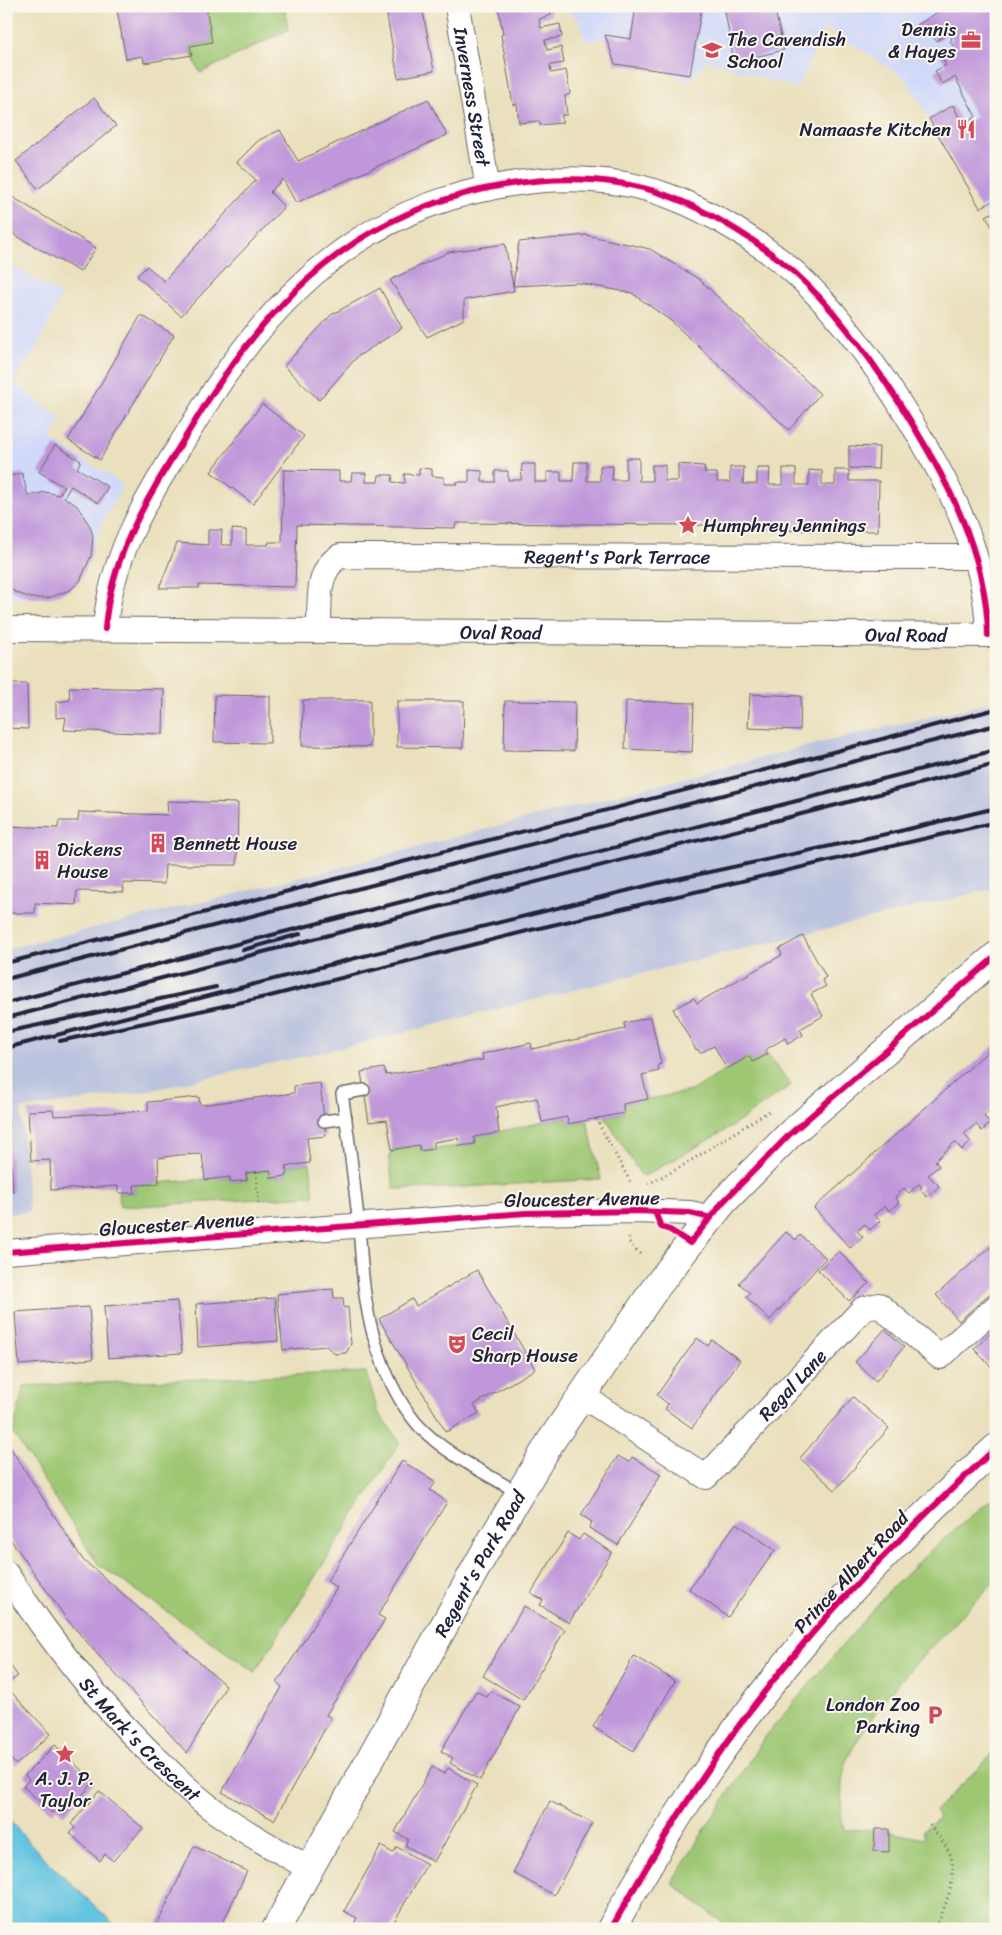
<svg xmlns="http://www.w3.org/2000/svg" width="1002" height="1935" viewBox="0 0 1002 1935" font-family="Sriracha,sans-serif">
  <rect width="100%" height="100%" fill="#fbf7ec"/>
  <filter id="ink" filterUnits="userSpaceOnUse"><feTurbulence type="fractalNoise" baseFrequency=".02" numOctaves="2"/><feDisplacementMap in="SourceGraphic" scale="10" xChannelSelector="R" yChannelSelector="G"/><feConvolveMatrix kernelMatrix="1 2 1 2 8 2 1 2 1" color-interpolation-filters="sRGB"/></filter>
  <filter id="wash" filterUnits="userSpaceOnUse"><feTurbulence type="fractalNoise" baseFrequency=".0096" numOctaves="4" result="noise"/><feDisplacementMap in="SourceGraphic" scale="20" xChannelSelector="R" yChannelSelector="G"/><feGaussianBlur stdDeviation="1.12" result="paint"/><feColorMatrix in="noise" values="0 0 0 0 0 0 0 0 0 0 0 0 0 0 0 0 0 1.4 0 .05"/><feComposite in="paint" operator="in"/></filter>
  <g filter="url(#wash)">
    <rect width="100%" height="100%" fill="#eae0bd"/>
    <g fill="#d1d9f9">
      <path d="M560 6H992L996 13V234L906 79 826 27 797 88 706 60 690 82 668 72 615 64 606 38 585 41 580 21Z"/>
      <path d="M6 262 61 295 38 346 13 382 62 418 50 439 123 484 101 525 80 581 70 590 48 598H6Z"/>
    </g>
    <path fill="#bbc3de" d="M996 701V888L623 978 345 1047 143 1092 21 1109 29 1212 6 1214V949L252 890 791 750Z"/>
    <g fill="#9ec773" stroke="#607457">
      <path d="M206 6H284L288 30 200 73 192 55 190 46 212 42Z"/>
      <path d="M768 1054 791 1085 733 1126 645 1176 641 1175 605 1117 624 1113 623 1104 691 1091 749 1056 753 1062Z"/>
      <path d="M567 1117 569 1124 587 1121 601 1179 447 1188 394 1189 389 1160 392 1150 419 1145 421 1151 475 1144 474 1137Z"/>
      <path d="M310 1163 314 1196 120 1207 118 1193H135L134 1185 230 1177V1182L247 1180 246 1173 270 1170 271 1178 287 1176 286 1166Z"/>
      <path d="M366 1372 378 1412 400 1442 255 1672 98 1564 13 1433 24 1386Z"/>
      <path d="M996 1495V1580L928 1650 886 1697 861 1734 848 1757 842 1780 841 1813 844 1830 889 1829V1832L925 1839 923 1830 939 1818 935 1811 996 1750V1929H730L672 1883 696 1843 765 1737 807 1687 889 1591 931 1550Z"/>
    </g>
    <path fill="#63c4e1" stroke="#42738e" d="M6 1817 41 1855 119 1929H20L6 1914Z"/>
    <g id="blocks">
      <g fill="#bf97da">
        <path d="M135 6H206L212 42 190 46 192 55 144 63 143 56 126 59 117 10Z"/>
        <path d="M378 6H422L434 71 398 78 386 10 378 11Z"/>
        <path d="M498 6 550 7 551 15 539 19 541 28 560 24 562 37 545 40 547 50 561 47 564 63 550 65 551 73 566 70 570 94 565 96 567 115H562V123L540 125 539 121 519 123 517 104 513 105 501 35 503 34Z"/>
        <path d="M606 6H702L690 75 615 64 605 35 631 39 635 12Z"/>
        <path d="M724 6H774L784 50 734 62Z"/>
        <path d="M935 6H992L996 12V199L980 208 929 119 953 105 963 125 976 117 955 77 942 84 935 71 946 65 940 55 954 47 950 41 952 39 949 33 936 41 930 32 923 36 917 25 938 12Z"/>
        <path d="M94 98 116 126 38 189 16 161Z"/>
        <path d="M428 99 447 135 296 203 283 179 270 192 284 207 181 316 137 276 147 266 164 281 256 180 237 162 259 140 280 130 298 161Z"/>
        <path d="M6 193 96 248 80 272 6 230Z"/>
        <path d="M996 211V234L986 216Z"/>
        <path d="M586 235 650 249 700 280 820 394 789 430 671 321 632 293 578 283 513 286 514 291 464 300V319L427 337 390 280 449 252 505 244 513 286 519 242Z"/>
        <path d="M380 288 402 328 357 357 319 400 284 366 331 315Z"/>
        <path d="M141 315 174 335 100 460 68 440Z"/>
        <path d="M262 404 304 436 253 504 211 472Z"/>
        <path d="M55 445 81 461 77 468 108 487 98 503 71 486 64 497 77 506 90 526 93 536 91 556 80 581 70 590 48 598H31L17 593 6 586V504L11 501 6 477 22 473 28 496 45 492 59 495 64 487 39 472Z"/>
        <path d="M849 446 879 447 878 469 849 468Z"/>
        <path d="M626 458H639V481H652V465H665V481H678V464L704 466 705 473H717V482H730V467H744L743 484H757V468H770L769 485H783V468L796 469V485H809V470L822 471V485H835V470H849V481H879L878 531 743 530V525H691L456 523 455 528 297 525 295 587 199 585V588H159L177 543 208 545V530H222L221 545H232V529L246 530V545H268L269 542H282L284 470 339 471V481H351L352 473H366V482H378L379 475H393L392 482 405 483 404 474 419 475V468L432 469V476L444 477V484H457L456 482H469V470L482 471V482H495V471H508V480H521L522 464H535V482H547V472H561V481H573L574 462H587V481H600V466H613L612 480H626Z"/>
        <path d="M6 684H27L28 729 6 728Z"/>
        <path d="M69 687 164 689 163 734 64 730 66 717 56 718V702L70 700Z"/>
        <path d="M750 694 801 696 800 730 748 728Z"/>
        <path d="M215 695 270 696V743L214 742Z"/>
        <path d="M303 700H370V747L302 746Z"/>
        <path d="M397 701H464L463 748 397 747Z"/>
        <path d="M505 701 575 702 574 751 504 750Z"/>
        <path d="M626 701 694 703 692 752 625 749Z"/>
        <path d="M167 801 238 803 237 865H165L164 884 123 883 124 892 77 891 76 905 35 903V913H6V826L58 828 59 821H78L79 812 168 815Z"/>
        <path d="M803 936 826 977 822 980 826 986 811 994 823 1016 800 1029 803 1035 788 1044 785 1038 765 1050 768 1054 753 1062 749 1056 727 1069 714 1046 700 1053 698 1049 696 1050 673 1009 694 998 697 1003 782 955 779 949Z"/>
        <path d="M651 1017 661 1064 658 1065 659 1071 642 1075 648 1099 623 1104 624 1113 568 1124 567 1117 542 1122 537 1098 496 1107 499 1133 474 1137 475 1144 459 1146 458 1138 434 1142V1149L420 1151 419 1145 392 1150 387 1120 369 1122 361 1072 384 1068 386 1075 483 1060 482 1054 531 1043 532 1049 625 1029 624 1023Z"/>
        <path d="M996 1044V1106L984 1116 990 1123 982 1131 976 1124 964 1134 971 1142 962 1150 955 1142 935 1161 939 1166 928 1175 939 1186 927 1197 920 1190 922 1187 919 1184 909 1193 904 1188 895 1197 899 1202 889 1211 885 1206 874 1215 880 1221 870 1230 865 1224 857 1231 863 1237 850 1248 814 1208Z"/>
        <path d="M320 1083 326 1136 307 1138 310 1163 286 1166 287 1176 271 1178 270 1170 246 1173 247 1180 230 1182V1177L205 1180 202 1154 179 1155 158 1158 159 1184 134 1185 135 1193H118V1186L51 1190 50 1160 31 1161 28 1111 53 1110 54 1116 148 1111V1102L199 1097 200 1105 294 1093V1086Z"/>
        <path d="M6 1116H8L13 1192 6 1193Z"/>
        <path d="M786 1232 796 1240 800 1235 826 1258 770 1320 746 1297 750 1293 739 1283Z"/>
        <path d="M996 1242V1288L959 1321 936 1295Z"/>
        <path d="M839 1251 869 1283 849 1301 818 1270Z"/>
        <path d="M477 1270 535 1369 474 1405 479 1413 446 1432 379 1319 412 1299 416 1306Z"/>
        <path d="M333 1289 334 1298H343L344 1308 348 1307 351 1344 346 1353 335 1354 326 1346 283 1350 277 1294Z"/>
        <path d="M275 1298 278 1341 198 1347 196 1304Z"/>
        <path d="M177 1301 182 1353 108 1358 104 1306Z"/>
        <path d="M89 1307 93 1359 19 1365 15 1312Z"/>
        <path d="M996 1328V1372L974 1349Z"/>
        <path d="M885 1329 904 1347 876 1381 855 1362Z"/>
        <path d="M697 1338 708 1346 712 1340 740 1360 692 1428 665 1409 668 1404 657 1395Z"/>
        <path d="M853 1397 889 1428 835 1490 800 1458Z"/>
        <path d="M6 1441 83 1560 106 1579 226 1686 187 1753 99 1656 66 1618 6 1533Z"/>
        <path d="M618 1456 629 1462 632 1457 661 1474 618 1545 589 1528 592 1522 581 1515Z"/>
        <path d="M402 1461 436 1482 430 1490 447 1502 378 1615 385 1619 326 1715 331 1718 274 1820 222 1792 282 1687 277 1683 337 1588 327 1581Z"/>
        <path d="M736 1523 775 1550 728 1617 689 1589Z"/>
        <path d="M568 1533 579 1540 583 1534 612 1552 569 1623 540 1605 543 1600 531 1593Z"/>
        <path d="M524 1606 565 1630 523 1700 483 1676Z"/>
        <path d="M634 1656 675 1681 634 1751 593 1727Z"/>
        <path d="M6 1660 18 1676 6 1684Z"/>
        <path d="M476 1691 487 1697 491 1691 520 1707 480 1780 450 1763 453 1758 441 1751Z"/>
        <path d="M12 1693 51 1734 16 1765 10 1758 6 1762V1699Z"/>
        <path d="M55 1745 94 1782 64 1815 57 1808 52 1813 23 1786 29 1780 25 1775Z"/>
        <path d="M432 1767 444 1774 448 1768 477 1785 434 1862 405 1845 408 1839 395 1832Z"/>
        <path d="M99 1791 143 1828 113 1861 105 1854 100 1861 70 1833 75 1828 71 1824Z"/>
        <path d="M550 1801 592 1823 554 1895 513 1873Z"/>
        <path d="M875 1829H889V1852L874 1851Z"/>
        <path d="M194 1846 247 1871 220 1929H155Z"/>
        <path d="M381 1846 393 1853 397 1847 427 1864 390 1929H362L354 1924 357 1918 344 1911Z"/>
      </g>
    </g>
  </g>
  <g filter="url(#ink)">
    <use href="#blocks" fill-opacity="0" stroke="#686468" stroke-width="1"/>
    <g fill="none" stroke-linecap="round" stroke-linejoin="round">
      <defs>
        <g id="lane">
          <path d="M364 1090 342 1094C349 1137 354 1182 359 1226 361 1251 362 1276 366 1301 372 1342 391 1395 419 1426 446 1455 486 1473 520 1494"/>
          <path d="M324 1121 346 1118"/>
        </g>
        <g id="street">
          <path id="s1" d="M457 6 488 189"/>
          <path id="s2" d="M6 629 996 635"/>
          <path d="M105 629C111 548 156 485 197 418 238 350 290 285 357 241 441 186 570 161 666 195 710 211 760 242 795 273 835 309 869 356 898 401 943 472 987 550 988 635"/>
          <path id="s3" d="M319 630C320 604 315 571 340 556L975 557"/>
          <path d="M6 1252 526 1213 636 1211 690 1213 711 1218"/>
          <path id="s4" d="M581 1395 706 1477 863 1309 879 1305 940 1357 996 1307"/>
          <path id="s5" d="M6 1573C52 1643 103 1709 164 1766 180 1782 197 1798 215 1811 245 1833 277 1850 309 1868"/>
        </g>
        <g id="secondary">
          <path id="s6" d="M276 1929 486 1550 551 1441 654 1290 690 1243 723 1202 790 1134 996 956"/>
        </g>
        <path id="primary" d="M611 1929C667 1829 728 1732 803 1644 863 1574 928 1510 996 1448"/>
      </defs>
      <use href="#lane" stroke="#686468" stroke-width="14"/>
      <use href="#street" stroke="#686468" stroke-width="26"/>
      <use href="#secondary" stroke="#686468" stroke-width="30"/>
      <use href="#primary" stroke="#686468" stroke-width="30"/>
      <g stroke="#686468" stroke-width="3" stroke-dasharray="1 4" stroke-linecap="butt">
        <path d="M596 1119 631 1183"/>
        <path d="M256 1172 259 1205"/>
        <path d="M648 1184 679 1168 769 1111"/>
        <path d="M629 1238 628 1241 643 1257"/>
        <path d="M930 1825C936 1834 946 1844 950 1854 959 1877 944 1907 936 1929"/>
      </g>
      <use href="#lane" stroke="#fff" stroke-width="11"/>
      <use href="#street" stroke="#fff" stroke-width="24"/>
      <use href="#secondary" stroke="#fff" stroke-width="28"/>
      <use href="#primary" stroke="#fff" stroke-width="28"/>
      <g stroke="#22223b" stroke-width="4">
        <path d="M243 950 300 934"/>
        <path d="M6 963 772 768 996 709"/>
        <path d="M6 979 996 725"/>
        <path d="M6 1003 996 750"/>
        <path d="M6 1018 996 764"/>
        <path d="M6 1032 216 987"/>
        <path d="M60 1041 270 996 531 930 996 822"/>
        <path d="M6 1048 356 958 658 883 900 831 996 808"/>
      </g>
      <defs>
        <g id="cycleway">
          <path d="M105 629C111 548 156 485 197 418 238 350 290 285 357 241 441 186 570 161 666 195 710 211 760 242 795 273 835 309 869 356 898 401 943 472 987 550 988 635"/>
          <path d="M655 1212 661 1227 670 1230 690 1243 723 1202 790 1134 996 956"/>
          <path d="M6 1252 526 1213 636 1211 690 1213 711 1218"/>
          <path d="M611 1929C667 1829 728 1732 803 1644 863 1574 928 1510 996 1448"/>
        </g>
      </defs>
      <use href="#cycleway" stroke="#fbf7ec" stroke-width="9"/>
      <use href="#cycleway" stroke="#d6006c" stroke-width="6"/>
    </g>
  </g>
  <defs>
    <symbol id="office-bare" viewBox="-9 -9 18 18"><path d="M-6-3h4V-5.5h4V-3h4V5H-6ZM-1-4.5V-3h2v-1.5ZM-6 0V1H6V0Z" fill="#d1495b" stroke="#fbf7ec" stroke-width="2.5" paint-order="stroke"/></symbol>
    <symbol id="school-bare" viewBox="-9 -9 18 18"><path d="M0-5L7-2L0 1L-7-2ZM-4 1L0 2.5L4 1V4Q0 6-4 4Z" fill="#d1495b" stroke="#fbf7ec" stroke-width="2.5" paint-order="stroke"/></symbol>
    <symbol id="restaurant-bare" viewBox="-9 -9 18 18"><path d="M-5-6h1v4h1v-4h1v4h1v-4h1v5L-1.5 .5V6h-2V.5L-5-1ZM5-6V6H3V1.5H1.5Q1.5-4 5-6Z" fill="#d1495b" stroke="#fbf7ec" stroke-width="2.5" paint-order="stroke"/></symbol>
    <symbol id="sight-bare" viewBox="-9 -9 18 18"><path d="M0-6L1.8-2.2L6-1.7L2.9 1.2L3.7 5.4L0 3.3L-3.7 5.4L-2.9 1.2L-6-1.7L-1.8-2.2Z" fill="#d1495b" stroke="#fbf7ec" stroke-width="2.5" paint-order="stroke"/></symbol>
    <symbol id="building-bare" viewBox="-9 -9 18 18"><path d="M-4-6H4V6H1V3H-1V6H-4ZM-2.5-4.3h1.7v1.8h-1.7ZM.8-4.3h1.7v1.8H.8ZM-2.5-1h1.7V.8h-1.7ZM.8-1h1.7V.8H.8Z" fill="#d1495b" stroke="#fbf7ec" stroke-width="2.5" paint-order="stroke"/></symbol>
    <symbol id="theatre-bare" viewBox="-9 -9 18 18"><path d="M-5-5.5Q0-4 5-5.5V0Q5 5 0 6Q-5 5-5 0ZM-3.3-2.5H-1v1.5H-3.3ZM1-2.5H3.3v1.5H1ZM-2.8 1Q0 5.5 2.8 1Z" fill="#d1495b" stroke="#fbf7ec" stroke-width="2.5" paint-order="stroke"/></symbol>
    <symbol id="parking-bare" viewBox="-9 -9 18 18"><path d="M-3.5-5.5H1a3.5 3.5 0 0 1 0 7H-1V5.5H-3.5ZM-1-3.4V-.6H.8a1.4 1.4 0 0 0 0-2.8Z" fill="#d1495b" stroke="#fbf7ec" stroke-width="2.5" paint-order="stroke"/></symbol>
  </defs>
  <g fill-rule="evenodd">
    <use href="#office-bare" x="957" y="26" width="28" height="28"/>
    <use href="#school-bare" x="698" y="36" width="28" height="28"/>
    <use href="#restaurant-bare" x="952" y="115" width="28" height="28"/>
    <use href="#sight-bare" x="674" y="511" width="28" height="28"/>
    <use href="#building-bare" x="144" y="829" width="28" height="28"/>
    <use href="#building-bare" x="28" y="846" width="28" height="28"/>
    <use href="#theatre-bare" x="443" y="1330" width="28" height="28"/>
    <use href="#parking-bare" x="921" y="1701" width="28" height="28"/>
    <use href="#sight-bare" x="51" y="1740" width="28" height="28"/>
  </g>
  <g text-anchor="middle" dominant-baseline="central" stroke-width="4" stroke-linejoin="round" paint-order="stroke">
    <g font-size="19" fill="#22223b" stroke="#fbf7ec" text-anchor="start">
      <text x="956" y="29" text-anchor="end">Dennis<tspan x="956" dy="22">&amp; Hayes</tspan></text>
      <text x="727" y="39">The Cavendish<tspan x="727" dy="22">School</tspan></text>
      <text x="951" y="129" text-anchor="end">Namaaste Kitchen</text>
      <text x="703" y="525">Humphrey Jennings</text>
      <text x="173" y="843">Bennett House</text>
      <text x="57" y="849">Dickens<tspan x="57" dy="22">House</tspan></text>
      <text x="472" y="1333">Cecil<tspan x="472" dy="22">Sharp House</tspan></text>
      <text x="920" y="1704" text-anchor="end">London Zoo<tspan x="920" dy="22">Parking</tspan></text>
      <text x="65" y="1778" text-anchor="middle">A. J. P.<tspan x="65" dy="22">Taylor</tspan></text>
    </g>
    <g font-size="19" fill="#22223b" stroke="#fbf7ec">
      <text stroke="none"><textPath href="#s1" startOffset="92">Inverness Street</textPath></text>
      <text stroke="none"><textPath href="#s3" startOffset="358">Regent's Park Terrace</textPath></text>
      <text stroke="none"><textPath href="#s2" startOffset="495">Oval Road</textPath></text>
      <text stroke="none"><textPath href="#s2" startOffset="900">Oval Road</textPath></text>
      <text transform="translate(582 1199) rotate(-1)">Gloucester Avenue</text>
      <text transform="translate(177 1224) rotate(-4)">Gloucester Avenue</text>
      <text stroke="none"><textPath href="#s4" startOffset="276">Regal Lane</textPath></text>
      <text stroke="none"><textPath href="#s6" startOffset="418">Regent's Park Road</textPath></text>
      <text transform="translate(851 1572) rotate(-47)">Prince Albert Road</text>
      <text stroke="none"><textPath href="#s5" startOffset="214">St Mark's Crescent</textPath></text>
    </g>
  </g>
  <rect width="1002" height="1935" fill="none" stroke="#fbf7ec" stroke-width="25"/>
</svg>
